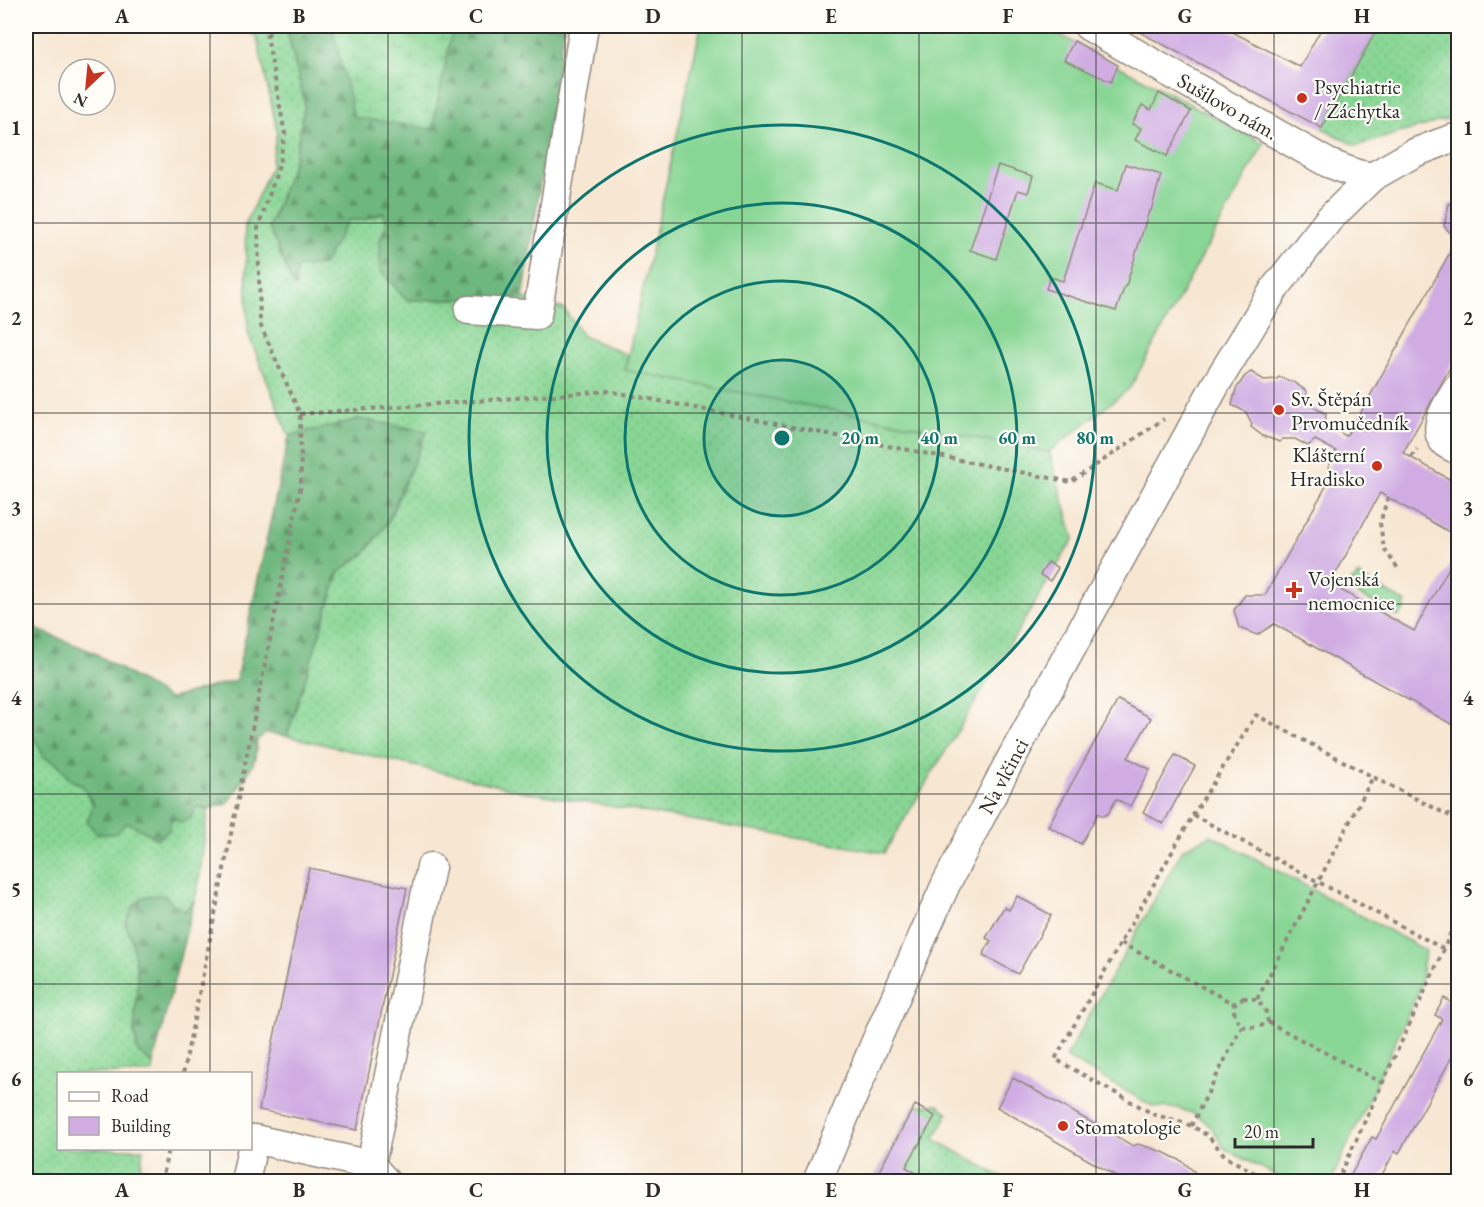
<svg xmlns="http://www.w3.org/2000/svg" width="1484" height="1207" viewBox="0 0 1484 1207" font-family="'EB Garamond',serif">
  <defs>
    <pattern id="grass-dots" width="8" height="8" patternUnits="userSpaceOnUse" patternTransform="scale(1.5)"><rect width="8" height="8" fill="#88d694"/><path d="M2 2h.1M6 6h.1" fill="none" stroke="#76b880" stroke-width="1.8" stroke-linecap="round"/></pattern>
    <pattern id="forest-firs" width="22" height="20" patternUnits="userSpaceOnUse" patternTransform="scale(1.5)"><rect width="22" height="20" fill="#6eb77e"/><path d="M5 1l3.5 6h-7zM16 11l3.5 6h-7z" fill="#5b9567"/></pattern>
    <pattern id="wetland-marsh" width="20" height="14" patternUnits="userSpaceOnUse" patternTransform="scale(1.5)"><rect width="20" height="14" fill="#88d694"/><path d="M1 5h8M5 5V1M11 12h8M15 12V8" fill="none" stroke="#76b880"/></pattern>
  </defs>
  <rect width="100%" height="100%" fill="#fdfcf7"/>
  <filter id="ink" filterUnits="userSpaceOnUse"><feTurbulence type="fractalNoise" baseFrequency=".0167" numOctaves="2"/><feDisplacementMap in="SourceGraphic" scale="12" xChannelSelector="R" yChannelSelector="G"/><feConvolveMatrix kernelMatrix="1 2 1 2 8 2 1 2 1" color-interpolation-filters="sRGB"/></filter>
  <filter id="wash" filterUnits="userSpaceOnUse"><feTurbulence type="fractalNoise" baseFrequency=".008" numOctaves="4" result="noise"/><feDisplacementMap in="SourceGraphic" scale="24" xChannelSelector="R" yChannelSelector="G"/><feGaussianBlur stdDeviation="1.35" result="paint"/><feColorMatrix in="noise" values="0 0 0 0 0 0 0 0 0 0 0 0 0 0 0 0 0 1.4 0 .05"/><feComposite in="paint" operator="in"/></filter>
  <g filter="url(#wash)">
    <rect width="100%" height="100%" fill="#f7e6d1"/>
    <g fill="url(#grass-dots)" stroke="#5a8060" stroke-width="1.5">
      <path d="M240 26H286L305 104 294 161 269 227 295 287 296 268 323 265 348 219 364 220 384 212 387 223 380 240 406 300 523 298 564 309 583 336 628 355 625 370 1049 452 1074 538 884 853 521 791 287 736 339 572 365 553 426 432 359 419 289 436 248 333 245 225 271 167 277 131 257 38Z"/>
      <path d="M1379 26H1458V116L1356 146 1322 128Z"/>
      <path d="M1358 575 1406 603 1404 606 1405 609C1403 613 1400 613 1398 617L1350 590 1352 580 1356 579Z"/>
      <path d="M34 736 44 757 59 765 69 779 83 786 93 805 128 822 173 818 196 807 208 809 198 888 194 901 185 911 175 905 164 895 126 924 132 939 138 980 134 1031 138 1052 153 1064 152 1073 58 1074V1148L143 1149 139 1179 136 1182 66 1181 59 1173 44 1175 30 1181 26 1182V742Z"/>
      <path d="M915 1105H939L948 1114 934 1139 1009 1181 873 1182Z"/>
    </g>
    <g fill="url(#forest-firs)" stroke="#4c7154" stroke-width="1.5">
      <path d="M286 26H564L523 298 406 300 380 270V240L387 223 383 212 364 220H348L323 265 296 268 295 289 269 227 294 161 305 104Z"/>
      <path d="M359 419 427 431 388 522 365 553 339 572 287 736 265 733 257 740 255 759 246 777 227 804 208 809 196 807 192 817 182 823 173 818 168 831 157 839 128 822 115 834H97L87 822 93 805 83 786 69 779 59 765 44 757 34 737 26 742V625L93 652 169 699 236 680 289 436Z"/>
      <path d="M164 895 175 905 185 911 194 901 153 1064 138 1052 134 1031 138 980 132 939 125 924 133 907 145 896Z"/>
      <path d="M59 1173 66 1181H30L44 1175Z"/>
    </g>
    <path fill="url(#wetland-marsh)" stroke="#5a8060" stroke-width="1.5" d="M332 26H453L432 129 354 117Z"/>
    <g fill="#88d694" stroke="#5a8060" stroke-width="1.5">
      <path d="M701 26H1043L1264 143 1130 388 1049 452 625 370Z"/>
      <path d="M1211 835 1425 950 1420 988 1331 1181H1287L1225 1149 1212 1128 1197 1115 1178 1108 1154 1107 1066 1057 1183 849Z"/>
    </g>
    <g id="blocks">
      <g fill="#d0ace3">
        <path d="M1128 26H1221L1300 67 1323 26H1379L1322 128Z"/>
        <path d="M1074 41 1118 65 1111 82 1064 60Z"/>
        <path d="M1159 93 1191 111 1167 156 1135 140 1141 128 1132 124 1142 105 1151 110Z"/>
        <path d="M1126 164 1161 175 1151 211H1149L1126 286H1125L1116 311 1046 289 1050 277 1063 281 1095 183 1118 190Z"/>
        <path d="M998 165 1033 176 1028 193 1018 190 996 259 970 250Z"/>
        <path d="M1458 202V353L1403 453 1458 484V537L1380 493 1330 584 1414 631 1458 551V641L1454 649 1458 652V728L1274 624 1257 635 1239 628 1234 610 1245 595H1265L1334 472 1328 468 1336 451 1315 440 1308 446 1295 439H1282L1280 442 1263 436 1251 427 1252 424 1246 412 1232 405 1236 389 1245 376 1251 372 1264 380 1277 379 1279 377 1293 382 1305 390 1307 393 1305 396 1313 407 1326 414 1325 424 1346 436 1356 421 1457 240 1444 226 1449 204Z"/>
        <path d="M1048 562 1058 568 1050 581 1040 575Z"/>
        <path d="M1118 700 1151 718 1128 758 1150 769 1130 806 1116 799 1108 814 1102 816 1098 813 1081 844 1048 826Z"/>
        <path d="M1175 755 1195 766 1163 824 1143 812Z"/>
        <path d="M309 868 407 888 357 1130 259 1110Z"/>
        <path d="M1017 896 1051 915 1018 974 983 955 991 941 986 938 1004 907 1009 910Z"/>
        <path d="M1444 998 1458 1006V1046L1399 1153 1395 1151 1378 1182H1347L1372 1137 1376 1139 1442 1019 1435 1015Z"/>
        <path d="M1013 1078 1133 1146 1138 1144 1163 1152 1173 1157 1182 1161 1206 1182H1118L1116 1179V1176L997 1107Z"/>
        <path d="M915 1105 935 1116 906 1167 932 1182H873Z"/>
      </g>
    </g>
  </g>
  <g filter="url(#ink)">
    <use href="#blocks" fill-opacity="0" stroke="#91887e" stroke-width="1.5"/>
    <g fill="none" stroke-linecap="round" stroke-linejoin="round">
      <defs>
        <g id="minor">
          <path d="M1088 26 1328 163 1357 174 1372 177"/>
          <path d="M469 310 537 315 584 26"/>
          <path d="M1458 388C1449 401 1430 428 1445 443 1449 446 1454 448 1458 450"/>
          <path d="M245 1182 254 1139 371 1165"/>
          <path d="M386 1182 371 1165 431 867"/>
          <path d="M817 1182 876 1041 946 884 1006 768 1216 384 1275 288 1330 218 1372 177 1414 153 1440 143 1458 137"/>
        </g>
      </defs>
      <use href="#minor" stroke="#91887e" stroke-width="31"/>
      <g stroke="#91887e" stroke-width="4" stroke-dasharray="4.5 4.5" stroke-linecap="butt">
        <path d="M267 36 274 26"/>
        <path d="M300 414 609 391 1071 482 1164 419"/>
        <path d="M1411 457 1417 449"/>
        <path d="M1388 497 1380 523 1384 549 1400 571"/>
        <path d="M1458 647 1457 649 1458 650"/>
        <path d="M1193 815 1444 949"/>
        <path d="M1121 943 1234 1004"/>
        <path d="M1243 998 1257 999 1266 1012 1268 1022C1260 1028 1251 1028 1242 1026 1236 1019 1233 1013 1234 1004Z"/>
        <path d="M1257 999 1373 777"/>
        <path d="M1268 1022 1382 1083"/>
        <path d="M183 1074 301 484 300 414 260 324 258 228 278 169 285 134 267 36 261 26"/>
        <path d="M1191 1126 1242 1026"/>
        <path d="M162 1182 168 1148"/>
        <path d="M1271 1182 1226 1157 1208 1136 1199 1130 1183 1122 1155 1115 1055 1059 1193 815 1256 715 1373 777 1458 820"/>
        <path d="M1337 1182 1444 949 1458 915"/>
      </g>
      <use href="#minor" stroke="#fff" stroke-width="28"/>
    </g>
  </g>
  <path fill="none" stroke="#2b2b2b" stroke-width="1.5" stroke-opacity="0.55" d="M210 26V1074M388 26V1182M565 26V1182M742 26V1182M919 26V1182M1096 26V1182M1274 26V1182M26 223H1458M26 413H1458M26 604H1458M26 794H1458M26 984H1458M210 1148V1182"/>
  <circle cx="782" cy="438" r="78" fill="#0f766e" fill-opacity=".12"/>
  <g fill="none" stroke="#0f766e" stroke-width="3">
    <circle cx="782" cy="438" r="78"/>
    <circle cx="782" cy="438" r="157"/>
    <circle cx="782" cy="438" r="235"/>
    <circle cx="782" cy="438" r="313"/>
  </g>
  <g fill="#c8321e" stroke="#fdfcf7" stroke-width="2">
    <circle cx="1302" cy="98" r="6"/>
    <circle cx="1279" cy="410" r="6"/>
    <circle cx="1377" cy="466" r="6"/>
    <path d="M1291 581h6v6h6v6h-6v6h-6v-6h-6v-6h6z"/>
    <circle cx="1063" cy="1126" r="6"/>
  </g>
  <g text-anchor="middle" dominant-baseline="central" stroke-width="4.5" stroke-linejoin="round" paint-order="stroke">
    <g font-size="21" fill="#2b2b2b" stroke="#fdfcf7" text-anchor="start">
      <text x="1314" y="86">Psychiatrie<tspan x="1314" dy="24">/ Záchytka</tspan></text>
      <text x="1291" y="398">Sv. Štěpán<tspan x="1291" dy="24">Prvomučedník</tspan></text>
      <text x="1365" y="454" text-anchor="end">Klášterní<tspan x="1365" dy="24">Hradisko</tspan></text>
      <text x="1308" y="578">Vojenská<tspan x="1308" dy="24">nemocnice</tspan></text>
      <text x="1075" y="1126">Stomatologie</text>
    </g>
    <g font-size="21" fill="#2b2b2b" stroke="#fdfcf7">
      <text transform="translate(1228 106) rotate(30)">Sušilovo nám.</text>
      <text transform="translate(1003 776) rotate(-62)">Na vlčinci</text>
    </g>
  </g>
  <circle cx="782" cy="438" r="9" fill="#0f766e" stroke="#fdfcf7" stroke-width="3"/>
  <g font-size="18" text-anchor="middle" font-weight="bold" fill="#0f766e" stroke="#fdfcf7" stroke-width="4.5" stroke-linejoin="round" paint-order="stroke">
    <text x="860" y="444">20 m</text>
    <text x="939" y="444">40 m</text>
    <text x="1017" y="444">60 m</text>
    <text x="1095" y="444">80 m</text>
  </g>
  <rect width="1484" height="1207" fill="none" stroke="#fdfcf7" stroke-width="66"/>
  <rect x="57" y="1072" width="195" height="78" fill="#fdfcf7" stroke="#a9a8a5" stroke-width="1.5"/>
  <rect x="69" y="1092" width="30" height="9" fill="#ffffff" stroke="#a9a8a5" stroke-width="1.5"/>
  <text x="111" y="1102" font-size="18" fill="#2b2b2b">Road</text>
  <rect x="69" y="1117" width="30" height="18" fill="#d0ace3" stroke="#a9a8a5" stroke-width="1.5"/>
  <text x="111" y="1132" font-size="18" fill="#2b2b2b">Building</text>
  <g transform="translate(87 87) rotate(206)"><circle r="28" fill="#fdfcf7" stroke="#a9a8a5" stroke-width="1.5"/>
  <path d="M0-4.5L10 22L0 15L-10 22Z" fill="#c8321e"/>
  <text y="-9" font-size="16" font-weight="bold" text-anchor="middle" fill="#2b2b2b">N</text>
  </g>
  <path d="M1235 1138v9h78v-9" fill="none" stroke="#2b2b2b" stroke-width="3"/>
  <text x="1244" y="1138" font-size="18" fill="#2b2b2b" stroke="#fdfcf7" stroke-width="4.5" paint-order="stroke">20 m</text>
  <rect x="33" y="33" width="1418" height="1141" fill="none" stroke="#2b2b2b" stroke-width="2"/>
  <g font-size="20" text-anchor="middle" font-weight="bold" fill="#2b2b2b">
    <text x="122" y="23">A</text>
    <text x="299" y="23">B</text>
    <text x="476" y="23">C</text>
    <text x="653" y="23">D</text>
    <text x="831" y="23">E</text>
    <text x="1008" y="23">F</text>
    <text x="1185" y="23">G</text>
    <text x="1362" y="23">H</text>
    <text x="16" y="135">1</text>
    <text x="1468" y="135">1</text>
    <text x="16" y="325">2</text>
    <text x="1468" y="325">2</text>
    <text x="16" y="515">3</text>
    <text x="1468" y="515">3</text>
    <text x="16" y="705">4</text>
    <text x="1468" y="705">4</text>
    <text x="16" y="896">5</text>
    <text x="1468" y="896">5</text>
    <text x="16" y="1086">6</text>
    <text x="1468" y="1086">6</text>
    <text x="122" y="1197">A</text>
    <text x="299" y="1197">B</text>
    <text x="476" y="1197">C</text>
    <text x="653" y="1197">D</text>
    <text x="831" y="1197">E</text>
    <text x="1008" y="1197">F</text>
    <text x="1185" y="1197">G</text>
    <text x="1362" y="1197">H</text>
  </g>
</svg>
